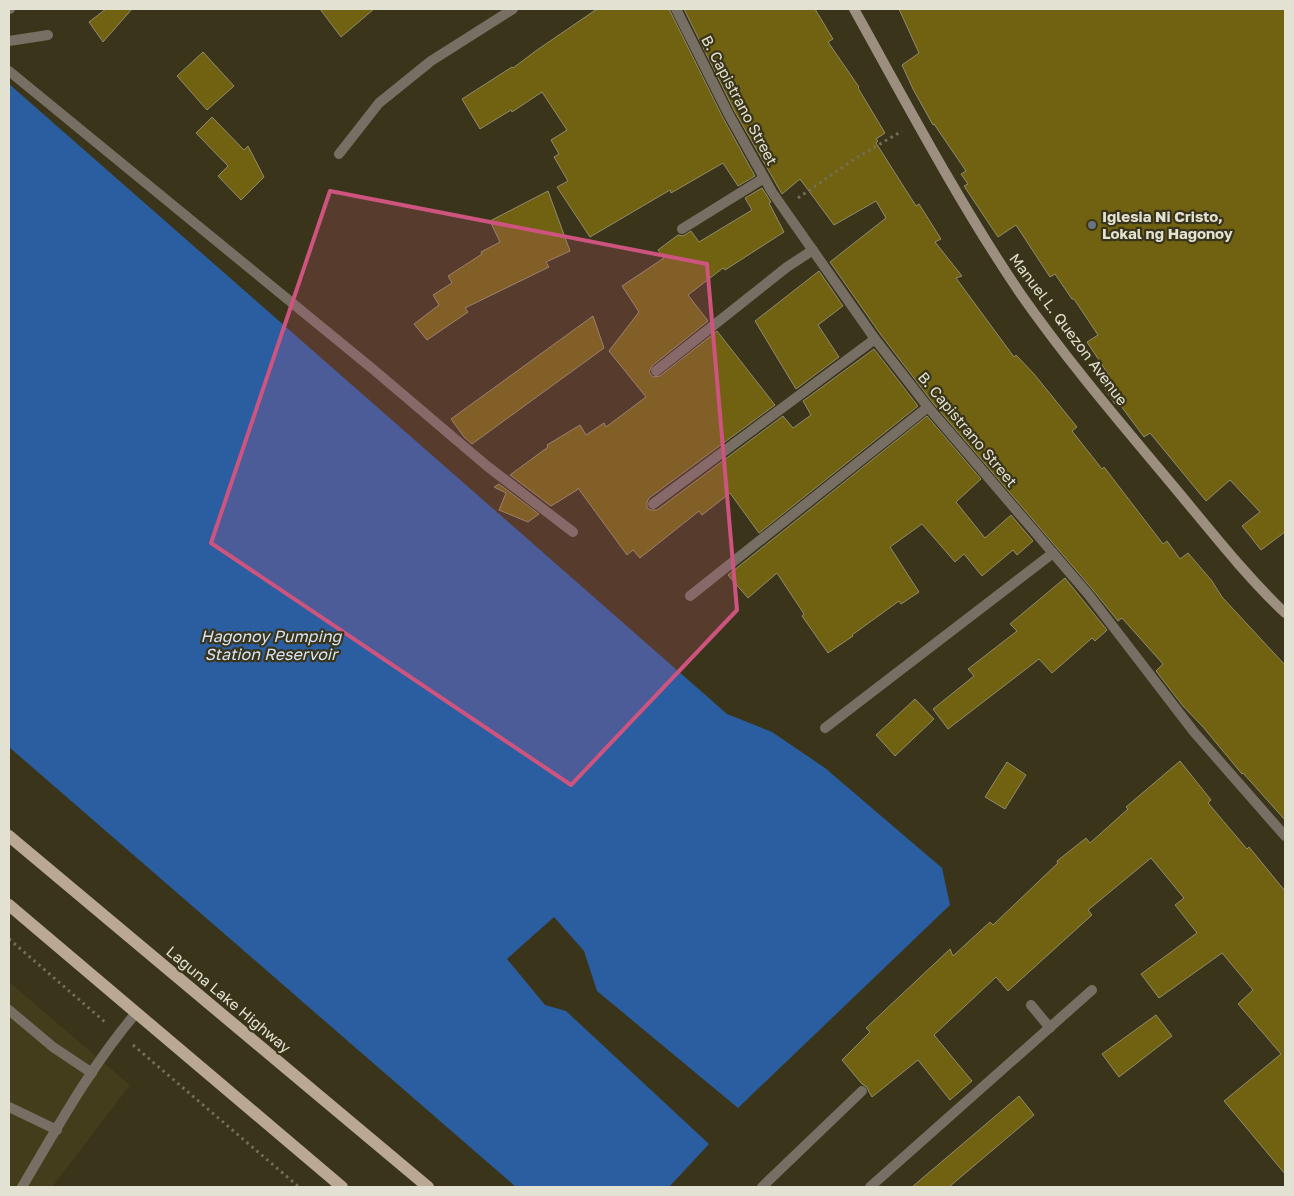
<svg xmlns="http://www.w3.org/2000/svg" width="1294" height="1196" viewBox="0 0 1294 1196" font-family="'Golos Text',sans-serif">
  <rect width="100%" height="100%" fill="#3a351a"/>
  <path fill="#443d1c" d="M9 982 130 1085 52 1187H9Z"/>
  <path fill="#2b5ea0" d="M9 84 727 714 772 732 825 768 942 868 950 905 738 1108 597 991 584 951 554 917 507 959 545 1005 566 1011 709 1144 669 1187H516L9 747Z"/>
  <g fill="#706211" stroke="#908b6e">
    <path d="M106 9H132L103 42 89 22Z"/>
    <path d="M320 9H374L341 37Z"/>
    <path d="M597 9H669L723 118 755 176 738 186 723 163 671 193 670 190 590 237 557 187 568 181 554 157 559 154 551 140 567 130 542 92 512 112 511 110 480 129 462 99 512 67 513 68 537 50Z"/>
    <path d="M684 9H815L833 39 828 42 859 87 858 88 885 133 876 139 878 141 876 143 902 184 916 206 919 204 941 239 935 242 962 276 956 278 1014 357 1016 355 1034 374 1077 427 1072 431 1102 469 1104 467 1163 544 1167 541 1180 559 1188 553 1212 581 1222 597 1285 665V820L1243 773 1242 774 1203 727 1183 706 1156 671 1163 664 1122 618 1118 621 1093 590 933 403 881 335 830 262 886 218 876 201 834 225 800 179 782 194 735 112Z"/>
    <path d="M899 9H1285V532L1261 550 1242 526 1260 512 1230 480 1206 501 1150 433 1144 437 1118 402 1115 404 1101 383 1110 377 1087 342 1098 335 1074 299H1072L1055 274 1050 277 1016 225 998 237 964 186 968 184 961 174 966 171 934 124 933 125 913 89 902 65 919 53Z"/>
    <path d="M203 52 234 86 207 110 177 76Z"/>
    <path d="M212 117 244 150 248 146 264 177 241 200 218 176 228 166 196 133Z"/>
    <path d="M762 188 771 202 769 203 784 232 725 270 723 268 688 295 708 321 652 366 649 372 653 377 660 376 717 331 775 405 649 498 647 502V508L651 510H657L783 416 793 428 811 415 803 401 874 349 918 406 759 533 730 493 702 515 699 511 640 558 633 550 627 555 578 488 577 490 551 506 510 475 548 447 547 445 580 425 586 435 604 423 606 427 646 397 609 351 639 312 622 286 664 258 658 250 678 235 683 236 691 231 699 242 752 210 745 198Z"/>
    <path d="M548 191 570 251 546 262 549 267 465 308 468 312 427 340 414 324 439 305 433 295 452 283 448 276 482 254 481 252 500 242 490 221Z"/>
    <path d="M819 271 843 306 818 325 839 357 796 389 755 321Z"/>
    <path d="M593 316 604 348 472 444 464 437 451 419Z"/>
    <path d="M927 416 981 479 956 502 985 538 1011 515 1033 541 1017 555 1013 550 982 576 964 554 955 562 922 524 890 547 919 592 901 604 899 601 852 635 853 636 828 653 802 616 804 614 777 573 748 598 728 575Z"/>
    <path d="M499 484 539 514 528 522 499 510 506 493 494 487Z"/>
    <path d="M1065 578 1107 630 1095 641 1092 638 1052 673 1039 659 948 729 933 709 974 676 968 669 1017 631 1010 624Z"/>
    <path d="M915 699 934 719 895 756 876 735Z"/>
    <path d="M1180 761 1211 800 1208 803 1247 849 1249 847 1285 891V1174L1224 1101 1281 1054 1238 1004 1253 990 1222 953 1159 998 1141 974 1197 933 1175 905 1184 898 1151 858 1088 910 1092 915 1008 991 996 977 934 1035 972 1081 950 1100 918 1060 872 1097 869 1092 867 1087 862 1084 842 1060 870 1032 866 1028 950 949 953 956 990 922 993 925 1058 863 1057 861 1086 838 1090 843 1128 809 1126 807Z"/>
    <path d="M1007 762 1026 775 1005 809 985 797Z"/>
    <path d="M1156 1015 1172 1036 1119 1077 1102 1054Z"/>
    <path d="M1019 1096 1034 1115 949 1187H912Z"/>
  </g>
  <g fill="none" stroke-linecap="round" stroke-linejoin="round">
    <g stroke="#736f58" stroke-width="3" stroke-dasharray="2.5 4" stroke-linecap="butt">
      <path d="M798 198 853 160 902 131"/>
      <path d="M9 939 105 1022"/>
      <path d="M133 1045 299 1187"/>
    </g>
    <g stroke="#776f64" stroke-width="10">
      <path d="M9 9H10"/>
      <path d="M9 41 48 35"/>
      <path d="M339 154 379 103 431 61 513 9"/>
      <path d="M656 371 787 267 813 250"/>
      <path d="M690 596 928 407"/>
      <path d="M825 728 1053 553"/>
      <path d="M1031 1005 1050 1028"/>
      <path d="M9 1010 53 1047 92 1073"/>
      <path d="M9 1107 57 1130"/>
      <path d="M22 1187C57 1128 91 1066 136 1013"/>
      <path d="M762 1187 862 1091"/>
      <path d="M870 1187 1092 990"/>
    </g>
    <g stroke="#776f64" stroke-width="10">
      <path d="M676 9 729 115 772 192 875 339 928 407 1088 594 1194 732 1285 836"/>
      <path d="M9 71 374 370 487 466 573 532"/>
      <path d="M682 229 764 178"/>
      <path d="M653 504 875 339"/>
    </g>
    <path stroke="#9d8f7f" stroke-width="10" d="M854 9C907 104 959 203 1020 293 1066 359 1119 421 1170 482 1207 526 1243 573 1285 613"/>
    <g stroke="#baa893" stroke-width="12">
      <path d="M9 836 428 1187"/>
      <path d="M9 905 342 1187"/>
    </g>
  </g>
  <path fill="#cc547e" fill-opacity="0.2" stroke="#cc547e" stroke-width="4" stroke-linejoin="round" d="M330 191 707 264 737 610 571 785 211 543Z"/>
  <circle fill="#6b7280" stroke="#3a351a" stroke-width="2" cx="1092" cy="225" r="5"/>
  <g text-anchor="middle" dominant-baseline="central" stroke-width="4.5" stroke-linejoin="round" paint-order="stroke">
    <g font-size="15" fill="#e3e1d1" stroke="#3a351a">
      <text transform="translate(740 100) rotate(62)">B. Capistrano Street</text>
      <text transform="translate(1069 329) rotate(53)">Manuel L. Quezon Avenue</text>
      <text transform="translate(968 429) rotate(50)">B. Capistrano Street</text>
      <text transform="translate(229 999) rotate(40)">Laguna Lake Highway</text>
    </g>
    <g font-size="15" font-weight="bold" fill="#e3e1d1" stroke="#3a351a" text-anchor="start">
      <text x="1102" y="216">Iglesia Ni Cristo,<tspan x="1102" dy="17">Lokal ng Hagonoy</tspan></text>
    </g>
    <g font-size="16" font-style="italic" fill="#d5e3f6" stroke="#3a351a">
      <text x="271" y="636">Hagonoy Pumping<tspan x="271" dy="18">Station Reservoir</tspan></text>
    </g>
  </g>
  <rect width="1294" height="1196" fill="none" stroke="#e3e1d1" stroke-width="20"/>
</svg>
